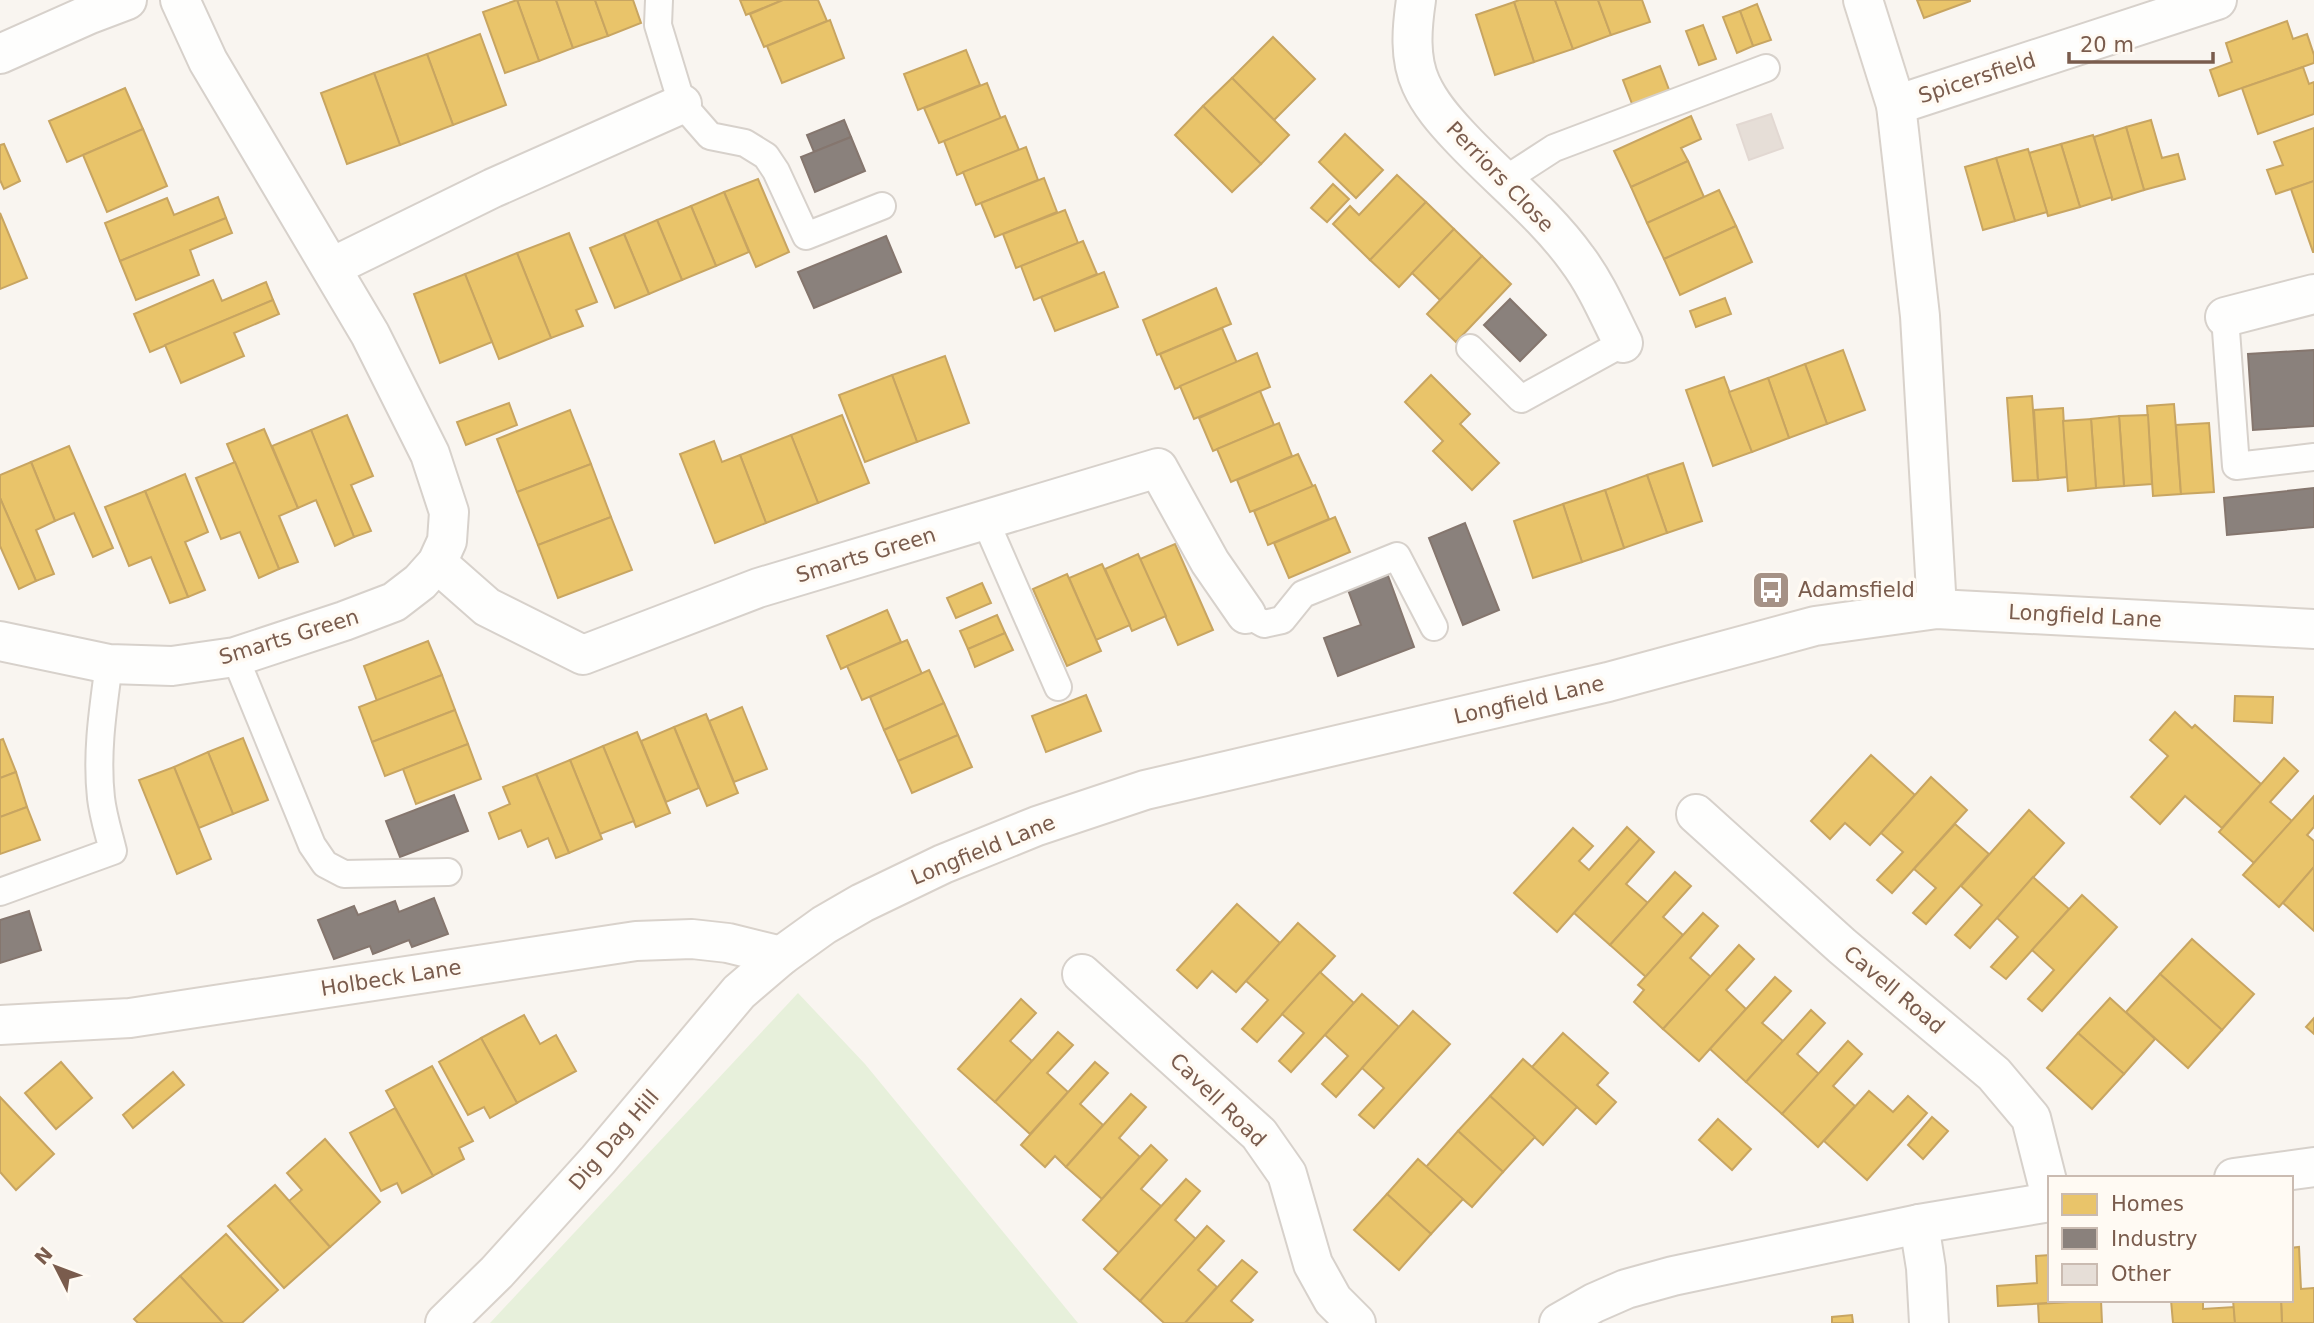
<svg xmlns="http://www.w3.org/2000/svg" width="2314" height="1323" viewBox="0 0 2314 1323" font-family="'DejaVu Sans',sans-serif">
  <rect width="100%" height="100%" fill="#f9f5f0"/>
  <path fill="#e7f0db" d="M798 993 865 1064 1078 1323H490Z"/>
  <g fill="#e9c46a" stroke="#c8a561" stroke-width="2">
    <path d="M517 0H556L573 48 539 61Z"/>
    <path d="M517 0 539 61 505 73 483 12Z"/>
    <path d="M556 0H595L608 36 573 48Z"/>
    <path d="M595 0H633L641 23 608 36Z"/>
    <path d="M740 0H783L746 15Z"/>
    <path d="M783 0H818L827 21 764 47 750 14Z"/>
    <path d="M1519 0H1555L1573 49 1534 62 1514 2Z"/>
    <path d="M1555 0H1598L1611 35 1573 49Z"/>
    <path d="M1598 0H1642L1650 22 1611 35Z"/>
    <path d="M1917 0H1970V1L1924 18Z"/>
    <path d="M1514 2 1534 62 1495 75 1476 15Z"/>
    <path d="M1757 4 1771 40 1753 46 1740 11Z"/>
    <path d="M1740 11 1753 46 1737 53 1723 17Z"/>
    <path d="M830 20 844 58 782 83 767 46Z"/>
    <path d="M2287 21 2293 39 2307 34 2314 55V63L2219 96 2210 70 2232 62 2226 43Z"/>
    <path d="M1703 25 1716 59 1699 65 1686 31Z"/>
    <path d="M480 34 506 105 453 125 427 54Z"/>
    <path d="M1273 37 1315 79 1274 120 1232 78Z"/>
    <path d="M966 50 980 85 918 110 904 74Z"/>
    <path d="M427 54 453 125 400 145 374 73Z"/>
    <path d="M1660 66 1671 95 1634 109 1623 80Z"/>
    <path d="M2303 67 2309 84 2314 82V114L2258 134 2242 88Z"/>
    <path d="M374 73 400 145 347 164 321 93Z"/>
    <path d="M1232 78 1289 135 1261 164 1203 106Z"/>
    <path d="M987 83 1001 119 939 143 924 108Z"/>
    <path d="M125 88 143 129 67 162 49 121Z"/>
    <path d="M1203 106 1261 164 1232 192 1175 135Z"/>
    <path d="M1005 116 1019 150 957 175 944 141Z"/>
    <path d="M1691 116 1701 139 1681 148 1688 161 1631 187 1614 151Z"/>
    <path d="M2151 120 2162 158 2178 154 2185 179 2144 190 2126 127Z"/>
    <path d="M2126 127 2144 190 2112 200 2094 137Z"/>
    <path d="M2314 128V181L2276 194 2267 170 2283 165 2274 142Z"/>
    <path d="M143 129 167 186 107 212 83 155Z"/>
    <path d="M1345 134 1383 170 1356 198 1319 162Z"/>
    <path d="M2093 135 2112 197 2080 207 2061 144Z"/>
    <path d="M4 144 20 181 4 189 0 180V145Z"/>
    <path d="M2061 144 2080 207 2048 216 2029 153Z"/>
    <path d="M1026 147 1038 180 976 205 963 172Z"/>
    <path d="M2028 149 2047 212 2015 221 1996 158Z"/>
    <path d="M1996 158 2015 221 1983 230 1965 167Z"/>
    <path d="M1688 161 1704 197 1647 223 1631 187Z"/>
    <path d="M1397 175 1426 202 1370 260 1333 224 1350 206 1359 215Z"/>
    <path d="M1044 178 1057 212 995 237 981 203Z"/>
    <path d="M758 179 789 252 756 267 724 192Z"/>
    <path d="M2314 181V252H2313L2291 189Z"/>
    <path d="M1333 184 1349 199 1327 222 1311 208Z"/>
    <path d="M1719 190 1736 226 1664 259 1647 223Z"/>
    <path d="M724 192 749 252 716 266 691 206Z"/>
    <path d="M218 197 226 218 120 261 105 223 167 198 174 215Z"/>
    <path d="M1426 202 1454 229 1399 287 1370 260Z"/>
    <path d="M691 206 716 266 682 280 657 220Z"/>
    <path d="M1065 210 1078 243 1016 268 1003 234Z"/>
    <path d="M0 213 27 278 0 289Z"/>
    <path d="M226 218 232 233 190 250 199 275 136 300 120 261Z"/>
    <path d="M657 220 682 280 649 294 624 234Z"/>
    <path d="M1736 226 1752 262 1680 295 1664 259Z"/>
    <path d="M1454 229 1482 256 1440 300 1412 273Z"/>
    <path d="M569 233 597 302 576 310 583 326 551 338 517 253Z"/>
    <path d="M624 234 649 294 615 308 590 248Z"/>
    <path d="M1083 241 1097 274 1034 300 1021 266Z"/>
    <path d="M517 253 551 338 499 359 465 274Z"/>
    <path d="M1482 256 1511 284 1456 342 1427 314Z"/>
    <path d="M1104 272 1118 307 1055 331 1041 297Z"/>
    <path d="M465 274 492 342 440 363 414 294Z"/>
    <path d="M213 280 222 301 266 282 273 300 150 352 134 314Z"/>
    <path d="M1216 288 1231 324 1157 355 1143 320Z"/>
    <path d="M1725 298 1731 314 1696 327 1690 311Z"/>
    <path d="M273 300 279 314 234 333 244 356 181 383 165 345Z"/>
    <path d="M1222 328 1237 363 1175 389 1160 354Z"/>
    <path d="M1843 350 1865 410 1827 424 1805 364Z"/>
    <path d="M1257 353 1270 387 1194 419 1180 386Z"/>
    <path d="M945 356 969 423 917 442 892 375Z"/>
    <path d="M1805 364 1827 424 1789 438 1768 378Z"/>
    <path d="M892 375 917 442 865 462 839 395Z"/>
    <path d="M1431 375 1470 414 1460 424 1499 463 1472 490 1433 451 1443 441 1405 402Z"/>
    <path d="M1724 377 1752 452 1713 466 1686 390Z"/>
    <path d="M1768 378 1789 438 1752 452 1729 392Z"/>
    <path d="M1260 391 1274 425 1213 451 1199 418Z"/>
    <path d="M2032 396 2038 480 2013 481 2007 398Z"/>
    <path d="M509 403 517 425 466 445 457 422Z"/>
    <path d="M2174 404 2181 494 2153 496 2147 406Z"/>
    <path d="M2063 408 2067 477 2038 480 2034 410Z"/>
    <path d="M570 410 591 464 517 492 497 439Z"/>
    <path d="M347 415 373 476 351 485 371 531 354 537 311 430Z"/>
    <path d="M842 415 869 483 818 503 791 435Z"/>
    <path d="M2148 415 2152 484 2124 486 2119 416Z"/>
    <path d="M2119 416 2124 486 2096 488 2091 419Z"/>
    <path d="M2091 419 2096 488 2068 491 2063 421Z"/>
    <path d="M1279 423 1292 456 1231 482 1217 449Z"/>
    <path d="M2209 423 2214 492 2181 494 2176 425Z"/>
    <path d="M264 429 298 508 279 516 298 562 279 569 227 444Z"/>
    <path d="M311 430 354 537 335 546 316 500 298 508 272 446Z"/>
    <path d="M791 435 818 503 766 523 740 455Z"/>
    <path d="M714 441 722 462 740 455 766 523 715 543 680 454Z"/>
    <path d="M69 446 113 548 93 557 74 513 55 521 31 462Z"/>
    <path d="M1298 454 1313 487 1250 512 1237 480Z"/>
    <path d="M31 462 55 521 36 530 54 574 36 581 0 498V475Z"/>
    <path d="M235 462 279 569 259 578 240 532 221 539 196 478Z"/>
    <path d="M1683 463 1702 521 1667 533 1647 475Z"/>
    <path d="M591 464 611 517 538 545 517 492Z"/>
    <path d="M185 474 208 532 185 542 205 590 188 597 145 491Z"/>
    <path d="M1647 475 1667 533 1624 548 1605 490Z"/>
    <path d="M1315 485 1329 519 1268 545 1254 511Z"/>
    <path d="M1605 490 1624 548 1582 562 1563 504Z"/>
    <path d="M145 491 188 597 170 603 151 557 129 566 105 507Z"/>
    <path d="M0 498 36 581 19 589 0 546Z"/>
    <path d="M1563 504 1582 562 1533 578 1514 521Z"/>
    <path d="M611 517 632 570 558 598 538 545Z"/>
    <path d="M1335 517 1350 552 1289 578 1274 543Z"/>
    <path d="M1175 544 1213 630 1178 645 1140 559Z"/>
    <path d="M1138 554 1166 616 1132 631 1105 569Z"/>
    <path d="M1102 564 1130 625 1096 640 1069 578Z"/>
    <path d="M1067 574 1101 651 1067 666 1033 589Z"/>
    <path d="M982 583 991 603 956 618 947 598Z"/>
    <path d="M887 610 901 642 841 669 827 636Z"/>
    <path d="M997 615 1005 633 968 649 960 631Z"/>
    <path d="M1005 633 1013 650 975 667 968 649Z"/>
    <path d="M907 640 922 674 862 700 847 666Z"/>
    <path d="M428 641 442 675 377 701 364 666Z"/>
    <path d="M929 670 944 703 884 730 870 697Z"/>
    <path d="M442 675 455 710 372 742 359 707Z"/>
    <path d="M1086 695 1101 731 1046 752 1032 716Z"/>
    <path d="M2235 696 2273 697 2272 723 2234 721Z"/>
    <path d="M944 703 958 735 898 761 884 730Z"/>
    <path d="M742 707 767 769 734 782 709 721Z"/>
    <path d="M455 710 468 744 385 776 372 742Z"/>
    <path d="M2175 712 2192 728 2195 725 2261 784 2222 828 2185 796 2160 824 2131 797 2168 756 2150 740Z"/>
    <path d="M706 714 738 793 707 806 674 727Z"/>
    <path d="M674 727 699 788 666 802 641 741Z"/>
    <path d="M637 732 670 813 636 827 603 746Z"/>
    <path d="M958 735 972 767 912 793 898 761Z"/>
    <path d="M243 738 268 800 233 814 208 752Z"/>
    <path d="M3 739 16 772 0 778V740Z"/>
    <path d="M468 744 481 779 416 804 403 769Z"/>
    <path d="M603 746 634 821 600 834 570 760Z"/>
    <path d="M208 752 233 814 199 828 174 767Z"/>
    <path d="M1871 755 1915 795 1870 845 1845 823 1830 839 1811 821Z"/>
    <path d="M2284 758 2298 771 2270 802 2292 821 2254 863 2219 832Z"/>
    <path d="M570 760 602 839 569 853 536 774Z"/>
    <path d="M174 767 211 859 177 874 139 780Z"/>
    <path d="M16 772 27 807 0 817V778Z"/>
    <path d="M536 774 569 853 556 858 548 838 528 847 521 830 499 839 489 813 510 804 503 787Z"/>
    <path d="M1931 777 1967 810 1892 893 1877 880 1903 852 1881 833Z"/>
    <path d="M2314 796V827L2307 835 2314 841V867L2279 907 2243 875Z"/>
    <path d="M27 807 40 840 0 854V817Z"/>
    <path d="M2029 810 2064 843 1970 948 1955 935 1982 905 1961 886Z"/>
    <path d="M1955 824 1989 854 1926 924 1913 913 1936 888 1914 869Z"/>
    <path d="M1627 827 1640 839 1557 932 1514 893 1573 828 1593 846 1579 861 1589 870Z"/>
    <path d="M1640 839 1654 852 1626 884 1648 903 1610 945 1574 913Z"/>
    <path d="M2314 867V931L2283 903Z"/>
    <path d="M1675 872 1691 886 1663 917 1683 935 1646 977 1610 945Z"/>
    <path d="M2033 877 2069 909 2006 979 1991 967 2018 937 1997 918Z"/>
    <path d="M2082 895 2117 927 2042 1011 2028 999 2054 970 2032 950Z"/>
    <path d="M1237 904 1280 943 1236 992 1212 971 1197 988 1177 970Z"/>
    <path d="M1703 913 1718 926 1690 958 1711 977 1663 1029 1634 1002 1644 990 1638 985Z"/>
    <path d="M1298 923 1335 956 1257 1042 1242 1029 1268 1000 1246 981Z"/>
    <path d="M2192 939 2254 994 2222 1030 2160 974Z"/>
    <path d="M1739 945 1754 959 1726 990 1746 1009 1699 1061 1663 1029Z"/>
    <path d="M1320 972 1354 1003 1291 1072 1279 1061 1304 1033 1282 1014Z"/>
    <path d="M2160 974 2222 1030 2188 1068 2126 1012Z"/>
    <path d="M1775 977 1791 991 1762 1023 1783 1041 1746 1082 1710 1049Z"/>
    <path d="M1362 994 1399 1027 1336 1097 1322 1084 1348 1056 1325 1035Z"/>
    <path d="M2110 998 2155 1039 2124 1074 2078 1033Z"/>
    <path d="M1021 999 1036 1013 1010 1041 1032 1061 995 1102 958 1069Z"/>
    <path d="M1811 1010 1825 1023 1797 1054 1819 1074 1782 1114 1746 1082Z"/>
    <path d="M1413 1011 1450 1044 1374 1128 1359 1115 1384 1088 1362 1068Z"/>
    <path d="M524 1015 540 1044 556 1035 576 1071 517 1103 481 1038Z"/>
    <path d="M2314 1018V1034L2306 1027Z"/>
    <path d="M1058 1032 1073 1045 1047 1073 1068 1092 1030 1134 995 1102Z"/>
    <path d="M1563 1033 1608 1073 1597 1085 1616 1102 1596 1124 1532 1067Z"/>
    <path d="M2078 1033 2124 1074 2092 1109 2047 1068Z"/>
    <path d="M481 1038 517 1103 490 1118 484 1107 468 1115 439 1062Z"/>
    <path d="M1848 1041 1862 1054 1833 1086 1855 1106 1818 1147 1782 1114Z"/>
    <path d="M1523 1059 1577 1107 1543 1145 1490 1096Z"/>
    <path d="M61 1062 92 1098 56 1129 25 1093Z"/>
    <path d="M1095 1062 1108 1073 1080 1104 1103 1125 1066 1167 1055 1156 1045 1167 1021 1145Z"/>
    <path d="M432 1066 473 1141 459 1148 464 1159 433 1176 386 1091Z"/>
    <path d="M173 1072 184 1085 133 1128 123 1115Z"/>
    <path d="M1869 1091 1893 1112 1908 1096 1927 1113 1867 1180 1824 1141Z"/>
    <path d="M1131 1094 1146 1107 1119 1138 1140 1157 1102 1199 1066 1167Z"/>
    <path d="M1490 1096 1535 1137 1503 1172 1458 1131Z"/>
    <path d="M0 1097 54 1154 16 1190 0 1172Z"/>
    <path d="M395 1108 433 1176 402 1193 397 1183 381 1191 350 1133Z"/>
    <path d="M1932 1117 1948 1131 1923 1159 1908 1145Z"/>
    <path d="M1718 1119 1751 1149 1732 1170 1699 1140Z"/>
    <path d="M1458 1131 1503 1172 1472 1207 1426 1167Z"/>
    <path d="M325 1139 380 1202 330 1247 289 1201 302 1190 287 1173Z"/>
    <path d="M1151 1145 1167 1160 1141 1189 1161 1206 1119 1253 1083 1220Z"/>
    <path d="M1418 1159 1463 1199 1431 1234 1387 1194Z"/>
    <path d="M1186 1179 1200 1191 1175 1220 1196 1239 1140 1301 1104 1269Z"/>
    <path d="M275 1185 330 1247 284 1288 228 1226Z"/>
    <path d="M1387 1194 1431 1234 1399 1270 1354 1230Z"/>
    <path d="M1207 1226 1224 1241 1198 1270 1217 1287 1185 1323H1164L1140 1301Z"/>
    <path d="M226 1234 278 1290 242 1323H223L180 1276Z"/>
    <path d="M2299 1247 2301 1289 2314 1288V1323H2282L2281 1300H2291V1248Z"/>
    <path d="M2050 1255V1300H2101L1998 1306 1997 1286 2037 1283 2036 1256Z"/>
    <path d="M1242 1260 1257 1272 1231 1301 1253 1320 1250 1323H1185Z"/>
    <path d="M180 1276 223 1323H138L134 1319Z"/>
    <path d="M2101 1300 2102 1323H2039L2038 1304Z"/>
    <path d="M2171 1300H2203V1309L2234 1307 2235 1323H2173Z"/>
    <path d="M2233 1300H2281L2282 1323H2235Z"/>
    <path d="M1852 1315 1853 1323H1832V1317Z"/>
  </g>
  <g fill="#8a817c" stroke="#85766e" stroke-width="2">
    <path d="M844 120 851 137 814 152 807 135Z"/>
    <path d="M851 137 865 171 815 192 801 157Z"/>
    <path d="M886 236 901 272 814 308 798 272Z"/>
    <path d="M1510 299 1546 335 1520 361 1484 325Z"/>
    <path d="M2314 350V426L2253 430 2248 354Z"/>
    <path d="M2314 488V527L2227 535 2224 498Z"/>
    <path d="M1465 523 1499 610 1463 625 1429 538Z"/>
    <path d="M1387 573 1414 647 1338 676 1324 638 1361 625 1347 587Z"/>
    <path d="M454 795 468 831 400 857 386 821Z"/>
    <path d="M434 898 448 934 412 947 409 940 373 954 370 946 334 959 318 920 354 906 358 915 395 901 399 912Z"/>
    <path d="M29 911 41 950 0 963V920Z"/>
  </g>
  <path fill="#e6ded7" stroke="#e2d8d2" stroke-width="2" d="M1771 114 1783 148 1749 160 1737 125Z"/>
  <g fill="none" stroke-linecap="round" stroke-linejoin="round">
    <defs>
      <g id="lane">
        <path d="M659 0 658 25 682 104 710 136 745 143 766 156 776 171 806 236 882 206"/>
        <path d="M1503 181 1554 148 1766 68"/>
        <path d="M2225 317 2236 466 2314 457"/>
        <path d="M1470 348 1521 399 1623 343"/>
        <path d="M985 520 1058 687"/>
        <path d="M1246 614 1264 624 1282 620 1303 594 1397 556 1434 627"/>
        <path d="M235 657 312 845 325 864 344 874 448 872"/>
        <path d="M0 892 113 851C109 834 103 816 101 798 96 753 103 709 109 664"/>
      </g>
      <g id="street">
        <path d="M1416 0C1412 27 1409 58 1421 84 1430 104 1444 120 1459 136 1497 177 1544 213 1577 259 1596 284 1609 315 1623 343"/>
        <path d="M0 54 90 14 127 0"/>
        <path d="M1896 105 2217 0"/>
        <path d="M332 267 493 188 682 104"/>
        <path d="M2225 317 2314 294"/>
        <path d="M437 563 487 607 583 655 758 588 1158 468 1210 562 1246 614"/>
        <path d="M0 641 109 664 172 666 235 657 344 621 394 602 420 582 437 563 447 541 449 512 430 454 370 334 208 61 180 0"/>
        <path d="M1696 814 1842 946 1994 1074 2031 1118 2050 1193"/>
        <path d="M1082 974 1259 1134 1287 1174 1313 1264 1333 1300 1356 1323"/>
        <path d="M2234 1178 2314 1167"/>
        <path d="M1919 1224 1926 1268 1929 1323"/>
        <path d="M1559 1323 1594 1303 1626 1289 1673 1276 1919 1224 2050 1202"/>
      </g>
      <g id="secondary">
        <path d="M1863 0 1896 105 1920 316 1937 609"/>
        <path d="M0 1025 130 1018 636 941 692 939 728 943 781 956"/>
        <path d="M445 1323 497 1272 598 1160 739 992 781 956 824 925 862 903 943 864 1037 826 1145 790 1608 682 1815 626 1937 609 2314 629"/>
      </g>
    </defs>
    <use href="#lane" stroke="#d7d1cb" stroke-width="30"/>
    <use href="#street" stroke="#d7d1cb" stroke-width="42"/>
    <use href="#secondary" stroke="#d9d2cb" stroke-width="42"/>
    <use href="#lane" stroke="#fefefd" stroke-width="26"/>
    <use href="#street" stroke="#fefefd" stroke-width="38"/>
    <use href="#secondary" stroke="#fefefd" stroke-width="38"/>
  </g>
  <defs>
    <symbol id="bus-square" viewBox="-11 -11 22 22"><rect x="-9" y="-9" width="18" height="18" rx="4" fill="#a69286" stroke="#fffaf3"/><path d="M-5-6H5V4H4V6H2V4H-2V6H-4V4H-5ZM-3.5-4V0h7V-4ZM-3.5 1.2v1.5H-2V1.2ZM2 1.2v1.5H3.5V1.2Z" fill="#fff"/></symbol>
  </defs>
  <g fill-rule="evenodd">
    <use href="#bus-square" x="1749" y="568" width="44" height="44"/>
  </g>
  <g text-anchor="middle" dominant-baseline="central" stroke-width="7" stroke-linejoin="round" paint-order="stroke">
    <g font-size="21" fill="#7a5c4d" stroke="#fffaf3">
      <text transform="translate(1977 78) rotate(-18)">Spicersfield</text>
      <text transform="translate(1500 177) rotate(46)">Perriors Close</text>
      <text transform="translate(866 555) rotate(-17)">Smarts Green</text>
      <text transform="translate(2085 616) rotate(3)">Longfield Lane</text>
      <text transform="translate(289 637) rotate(-17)">Smarts Green</text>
      <text transform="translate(1529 700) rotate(-13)">Longfield Lane</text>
      <text transform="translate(983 850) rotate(-22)">Longfield Lane</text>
      <text transform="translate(391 978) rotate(-9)">Holbeck Lane</text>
      <text transform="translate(1894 990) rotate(40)">Cavell Road</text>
      <text transform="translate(1218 1100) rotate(44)">Cavell Road</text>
      <text transform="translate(614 1140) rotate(-49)">Dig Dag Hill</text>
    </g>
    <g font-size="21" fill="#7a5c4d" stroke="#fffaf3" text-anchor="start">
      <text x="1798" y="590">Adamsfield</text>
    </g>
  </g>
  <rect x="2048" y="1176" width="245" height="126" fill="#fffaf3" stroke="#cabbb1" stroke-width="2"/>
  <rect x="2062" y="1194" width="35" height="21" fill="#e9c46a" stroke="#cabbb1" stroke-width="2"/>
  <text x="2111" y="1211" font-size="21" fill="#7a5c4d">Homes</text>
  <rect x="2062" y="1228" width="35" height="21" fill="#8a817c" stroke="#cabbb1" stroke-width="2"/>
  <text x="2111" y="1246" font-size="21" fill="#7a5c4d">Industry</text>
  <rect x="2062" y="1264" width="35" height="21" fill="#e6ded7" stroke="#cabbb1" stroke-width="2"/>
  <text x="2111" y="1281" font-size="21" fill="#7a5c4d">Other</text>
  <g transform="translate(56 1267) rotate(312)" stroke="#fffaf3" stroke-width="5" paint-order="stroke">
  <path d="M0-5L12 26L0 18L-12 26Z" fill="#7a5c4d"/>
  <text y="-10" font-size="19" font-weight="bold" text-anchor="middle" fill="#7a5c4d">N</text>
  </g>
  <path d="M2069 52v10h144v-10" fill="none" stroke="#7a5c4d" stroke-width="3.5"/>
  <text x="2080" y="52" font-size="21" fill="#7a5c4d" stroke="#fffaf3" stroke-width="5" paint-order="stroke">20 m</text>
</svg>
